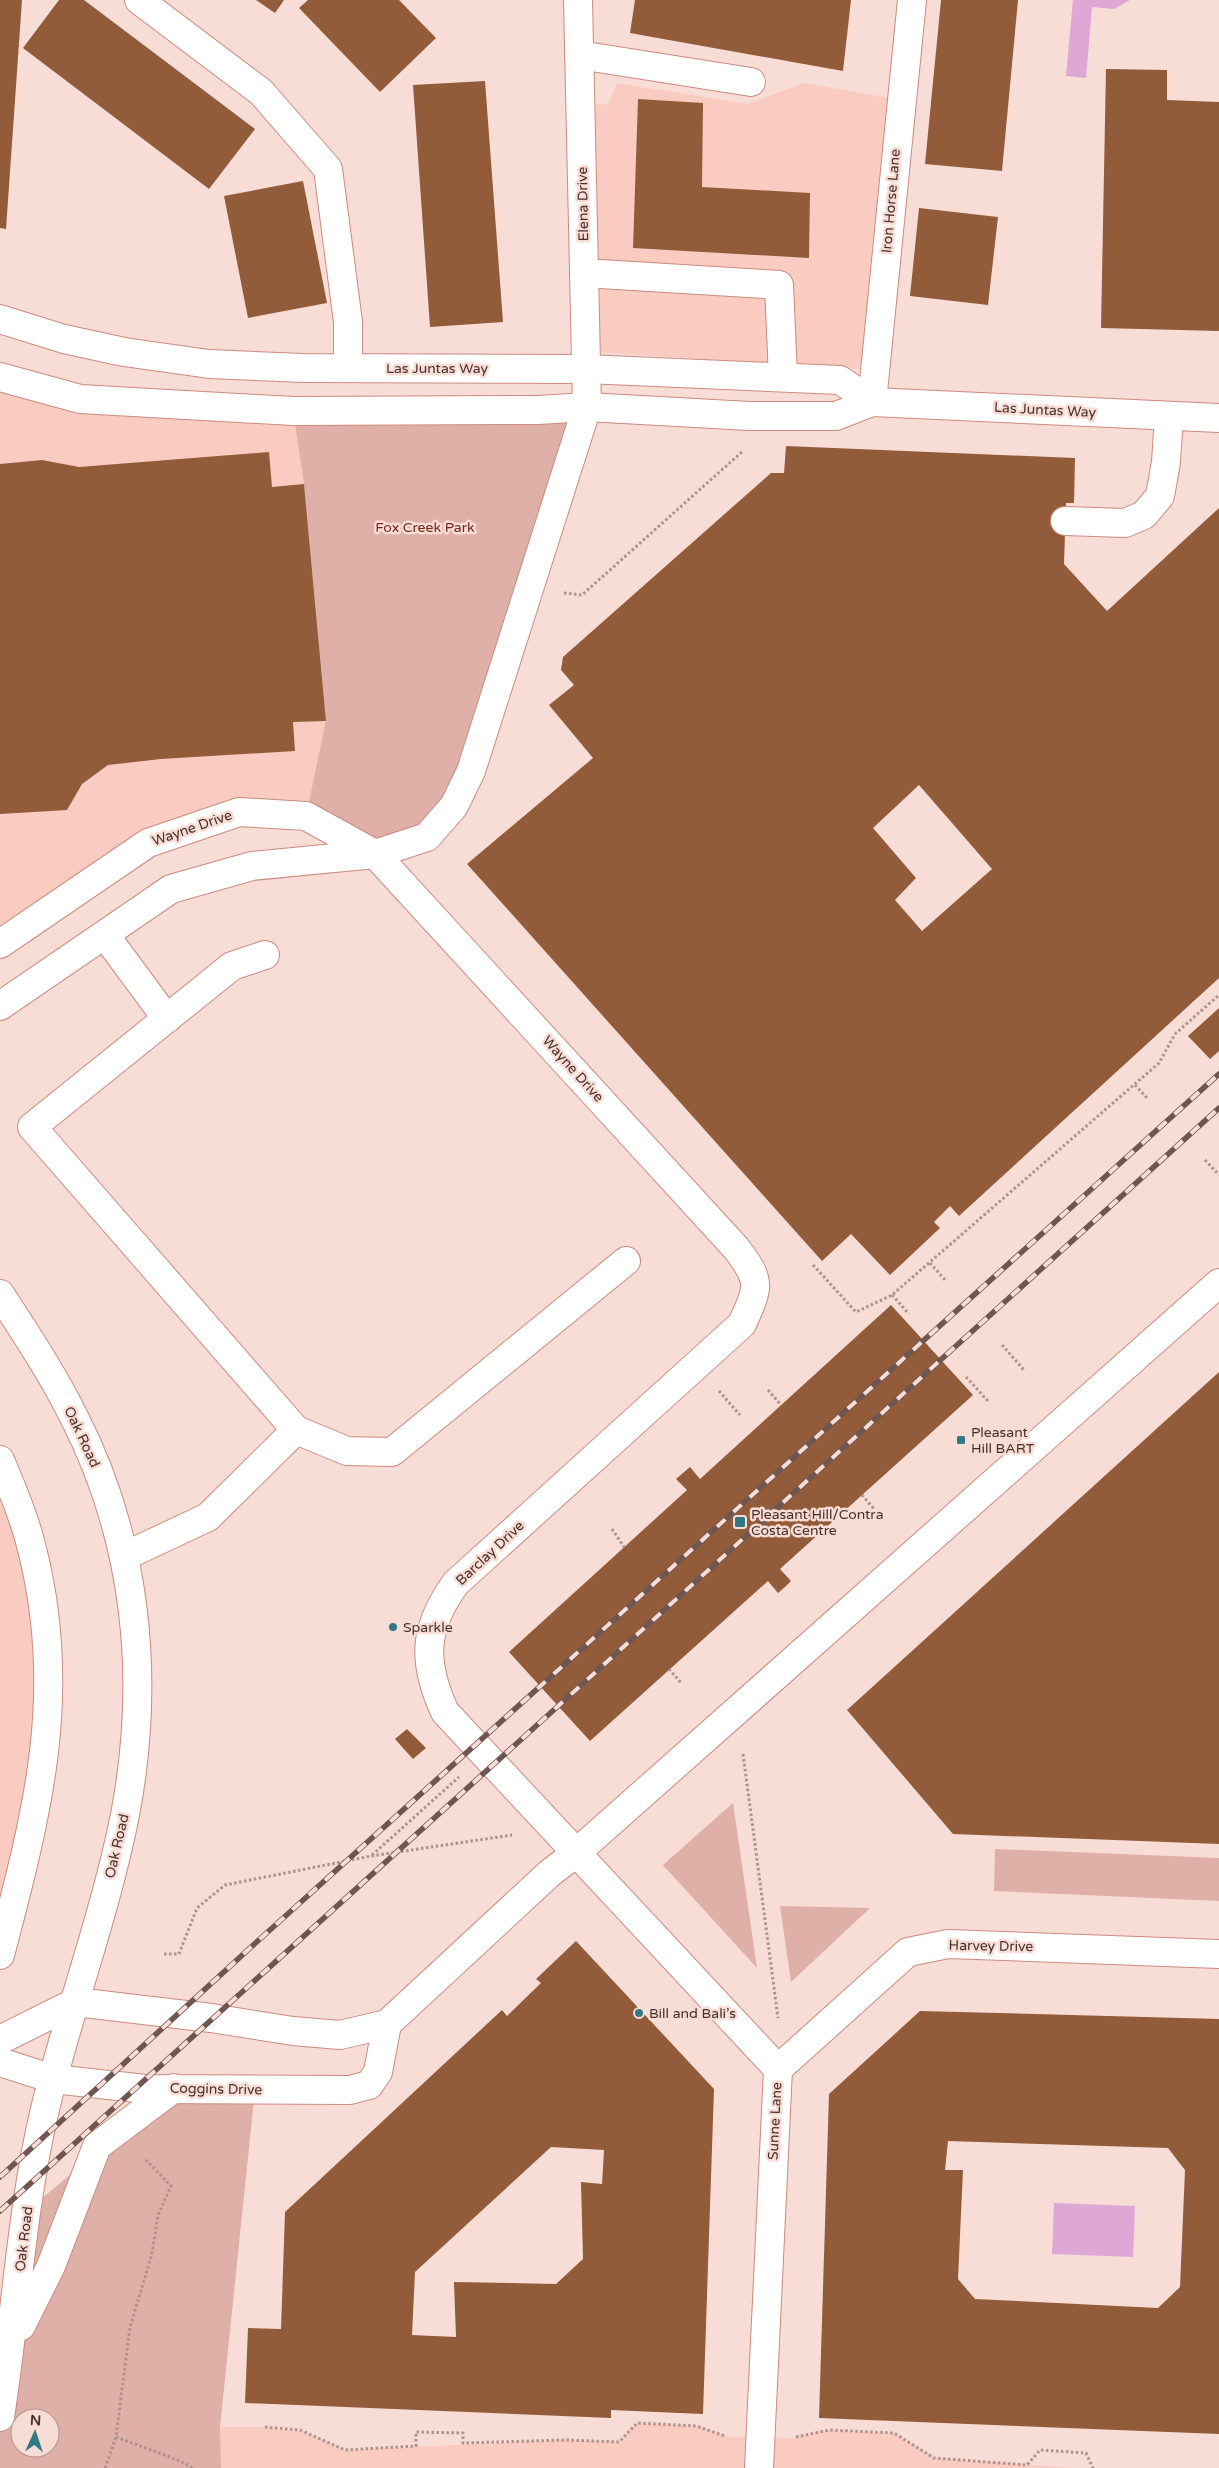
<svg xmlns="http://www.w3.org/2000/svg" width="1219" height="2468" viewBox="0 0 1219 2468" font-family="'Varela Round',sans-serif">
  <rect width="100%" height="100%" fill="#f8dcd6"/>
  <g fill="#f9cbc1">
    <path d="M617 83 748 104 804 83 900 100 860 369 594 352 581 105 608 104Z"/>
    <path d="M0 377 293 411 304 484 326 721 306 816 239 812 148 843 0 944Z"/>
    <path d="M0 1460 47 1637 0 1955Z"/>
    <path d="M637 2423 696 2426 729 2437 792 2438 829 2430 894 2433 934 2458 1075 2468H221L220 2427H265L305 2432 345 2450 565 2440 619 2442Z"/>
  </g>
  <g fill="#dfb0a7" fill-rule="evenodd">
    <path d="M587 407 454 806 375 854 306 816 326 720 304 484 293 411Z"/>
    <path d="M733 1803 757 1968 663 1865Z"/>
    <path d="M995 1849 1219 1858V1901L994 1891Z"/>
    <path d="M780 1906 870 1908 791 1982Z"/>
    <path d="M174 2088 255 2090 220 2427 221 2468H0V2417L28 2210ZM20 2418H50V2448H20Z"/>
  </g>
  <g fill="#dda8d5">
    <path d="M1073 0H1130L1114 9 1092 7 1086 78 1066 76Z"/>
    <path d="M1054 2203 1135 2206 1133 2257 1052 2254Z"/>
  </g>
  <g fill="#925c3a" fill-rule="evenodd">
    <path d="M0 0H22L6 229 0 228Z"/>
    <path d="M59 0H84L255 129 209 189 23 48Z"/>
    <path d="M256 0H284L275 13Z"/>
    <path d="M308 0H399L436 38 380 92 299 8Z"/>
    <path d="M635 0H851L843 71 630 33Z"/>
    <path d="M941 0H1018L1002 171 925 164Z"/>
    <path d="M1106 69 1167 70V100L1219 102V331L1101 328Z"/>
    <path d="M485 81 503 322 430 327 413 85Z"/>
    <path d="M638 99 703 103 702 187 810 193 809 258 633 248Z"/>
    <path d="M303 181 327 303 248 318 224 196Z"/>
    <path d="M919 208 998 217 988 305 910 296Z"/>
    <path d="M786 446 1075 458 1074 503H1066L1064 564 1107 611 1219 508V978L959 1216 950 1206 934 1222 940 1228 890 1275 851 1234 822 1261 467 864 593 758 549 705 574 685 561 670 563 657 771 473H784ZM919 785 992 869 922 931 895 900 916 878 873 828Z"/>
    <path d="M269 452 272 487 304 484 326 721 293 722 295 751 161 759 108 765 82 784 67 810 0 814V464L42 460 79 467Z"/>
    <path d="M1219 1008V1051L1210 1059 1188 1036Z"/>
    <path d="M891 1305 973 1395 780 1569 791 1581 785 1587 778 1593 768 1581 590 1741 509 1652 687 1490 676 1479 690 1467 700 1479Z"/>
    <path d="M1219 1372V1844L953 1834 847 1710Z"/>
    <path d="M407 1729 426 1748 413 1759 395 1739Z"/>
    <path d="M576 1941 714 2089 703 2414 611 2410V2418L245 2403 248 2328 281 2329 285 2212 502 2010 507 2016 541 1983 536 1979ZM551 2147 604 2150 602 2184 581 2182 583 2259 556 2284 454 2282 456 2337 412 2335 415 2272Z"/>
    <path d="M920 2011 1219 2019V2434L819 2418 829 2094ZM948 2141 1168 2148 1185 2170 1180 2287 1158 2308 975 2299 958 2279 963 2170H945Z"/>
  </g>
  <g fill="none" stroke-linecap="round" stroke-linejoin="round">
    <defs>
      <g id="minor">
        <path d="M139 0 261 92 328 169 348 322V368"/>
        <path d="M579 55 751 82"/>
        <path d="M584 273 779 285 783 377"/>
        <path d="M0 319 64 339 124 352 209 364 303 368 586 369 840 380 872 402"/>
        <path d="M0 377 80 399 293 411 538 410 587 407 749 416H836L872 402 1219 418"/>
        <path d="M872 402 912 0"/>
        <path d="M1065 521 1125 523 1144 515 1160 496 1166 462 1169 416"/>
        <path d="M105 935 167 1019"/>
        <path d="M0 944 148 843 239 812 306 816 375 854 736 1248C762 1282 759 1286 742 1324L456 1583C423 1628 422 1662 445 1712L778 2069 759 2468"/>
        <path d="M265 955 232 966 32 1127 296 1430"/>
        <path d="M0 1006 171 889 252 866 375 854 427 837 454 806 471 771 587 407 578 0"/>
        <path d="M125 1556 208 1517 296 1430 347 1451 392 1452 626 1261"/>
        <path d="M0 2040 76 2002 211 2018 293 2031 340 2035 387 2024 550 1873 576 1853 1219 1283"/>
        <path d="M0 2062 53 2079 146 2089 350 2090 369 2085 378 2072 387 2024"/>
        <path d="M778 2069 908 1952 948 1944 1219 1954"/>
      </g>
      <g id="major">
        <path d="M0 1294C26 1334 52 1373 73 1415 137 1539 151 1678 125 1815 105 1915 69 2010 45 2109 21 2210 16 2315 0 2417"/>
        <path d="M0 1460C12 1489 25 1519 32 1549 69 1695 37 1814 0 1955"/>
        <path d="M21 2326 51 2266 97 2146 174 2088"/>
      </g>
    </defs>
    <use href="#minor" stroke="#cb8b7e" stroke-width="30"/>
    <use href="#major" stroke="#cb8b7e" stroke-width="30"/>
    <g stroke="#ad928c" stroke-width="3" stroke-dasharray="2.5 2.5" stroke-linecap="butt">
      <path d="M564 593 582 595 743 451"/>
      <path d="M1135 1085 1148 1099"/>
      <path d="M1205 1160 1219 1175"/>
      <path d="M930 1263 946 1281"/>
      <path d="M813 1265 856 1312 892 1295 1159 1063 1175 1034 1219 995"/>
      <path d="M892 1295 909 1314"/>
      <path d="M1002 1345 1024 1370"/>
      <path d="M966 1377 989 1402"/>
      <path d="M768 1390 781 1405"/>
      <path d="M719 1391 740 1415"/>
      <path d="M862 1495 874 1509"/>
      <path d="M612 1529 624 1547"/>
      <path d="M669 1669 682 1684"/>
      <path d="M743 1754 778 2018"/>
      <path d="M372 1855 459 1777"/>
      <path d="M164 1954H179L197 1908 225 1885 371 1856 512 1835"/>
      <path d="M265 2427 300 2430 345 2450 416 2446V2432L463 2433V2443L566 2440 619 2442 637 2423 696 2426 725 2436"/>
      <path d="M116 2437 178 2460 193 2468"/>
      <path d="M796 2437 829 2430 894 2433 934 2458 1027 2465 1040 2450 1086 2453 1093 2468"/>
      <path d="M105 2468 116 2437 130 2327 152 2254 158 2215 171 2186 144 2158"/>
    </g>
    <use href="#minor" stroke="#fff" stroke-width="28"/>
    <use href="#major" stroke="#fff" stroke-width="28"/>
    <defs>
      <g id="rail">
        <path d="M0 2177 250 1948 1219 1074"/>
        <path d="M0 2211 1219 1108"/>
      </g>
    </defs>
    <use href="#rail" stroke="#705650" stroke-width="5.5"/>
    <use href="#rail" stroke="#f8dcd6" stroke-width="4" stroke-dasharray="11" stroke-linecap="butt"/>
  </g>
  <g fill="#337885" stroke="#f8dcd6" stroke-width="2">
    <rect x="956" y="1435" width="10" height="10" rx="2.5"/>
    <rect x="734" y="1516" width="12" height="12" rx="2.5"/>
    <circle cx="393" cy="1627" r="5"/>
    <circle cx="639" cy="2013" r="5"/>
  </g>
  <g text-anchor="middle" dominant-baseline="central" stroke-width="5" stroke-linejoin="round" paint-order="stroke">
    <g font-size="14" fill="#4a302a" stroke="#f8dcd6">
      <text transform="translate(891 201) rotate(-85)">Iron Horse Lane</text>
      <text transform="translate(583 204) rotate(-91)">Elena Drive</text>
      <text x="437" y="368">Las Juntas Way</text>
      <text transform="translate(1045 410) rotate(3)">Las Juntas Way</text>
      <text transform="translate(192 828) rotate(-19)">Wayne Drive</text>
      <text transform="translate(573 1069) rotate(48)">Wayne Drive</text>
      <text transform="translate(82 1437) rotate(65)">Oak Road</text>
      <text transform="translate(490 1553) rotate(-43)">Barclay Drive</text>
      <text transform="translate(117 1846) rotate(-77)">Oak Road</text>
      <text transform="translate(991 1946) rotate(1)">Harvey Drive</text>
      <text transform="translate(216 2089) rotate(1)">Coggins Drive</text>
      <text transform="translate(775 2121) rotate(-87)">Sunne Lane</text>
      <text transform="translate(24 2239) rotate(-83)">Oak Road</text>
    </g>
    <g font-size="14" fill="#762517" stroke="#f8dcd6">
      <text x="425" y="527">Fox Creek Park</text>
    </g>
    <g font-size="14" fill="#4a302a" stroke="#f8dcd6" text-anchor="start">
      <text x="971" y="1432">Pleasant<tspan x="971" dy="16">Hill BART</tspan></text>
      <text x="751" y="1514">Pleasant Hill/Contra<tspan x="751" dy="16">Costa Centre</tspan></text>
      <text x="403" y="1627">Sparkle</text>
      <text x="649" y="2013">Bill and Bali’s</text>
    </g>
  </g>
  <g transform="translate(35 2433) rotate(3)"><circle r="24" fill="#f8dcd6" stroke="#b29791"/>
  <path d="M0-4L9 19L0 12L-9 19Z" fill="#337885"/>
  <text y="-8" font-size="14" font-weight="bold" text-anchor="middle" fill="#4a302a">N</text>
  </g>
</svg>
